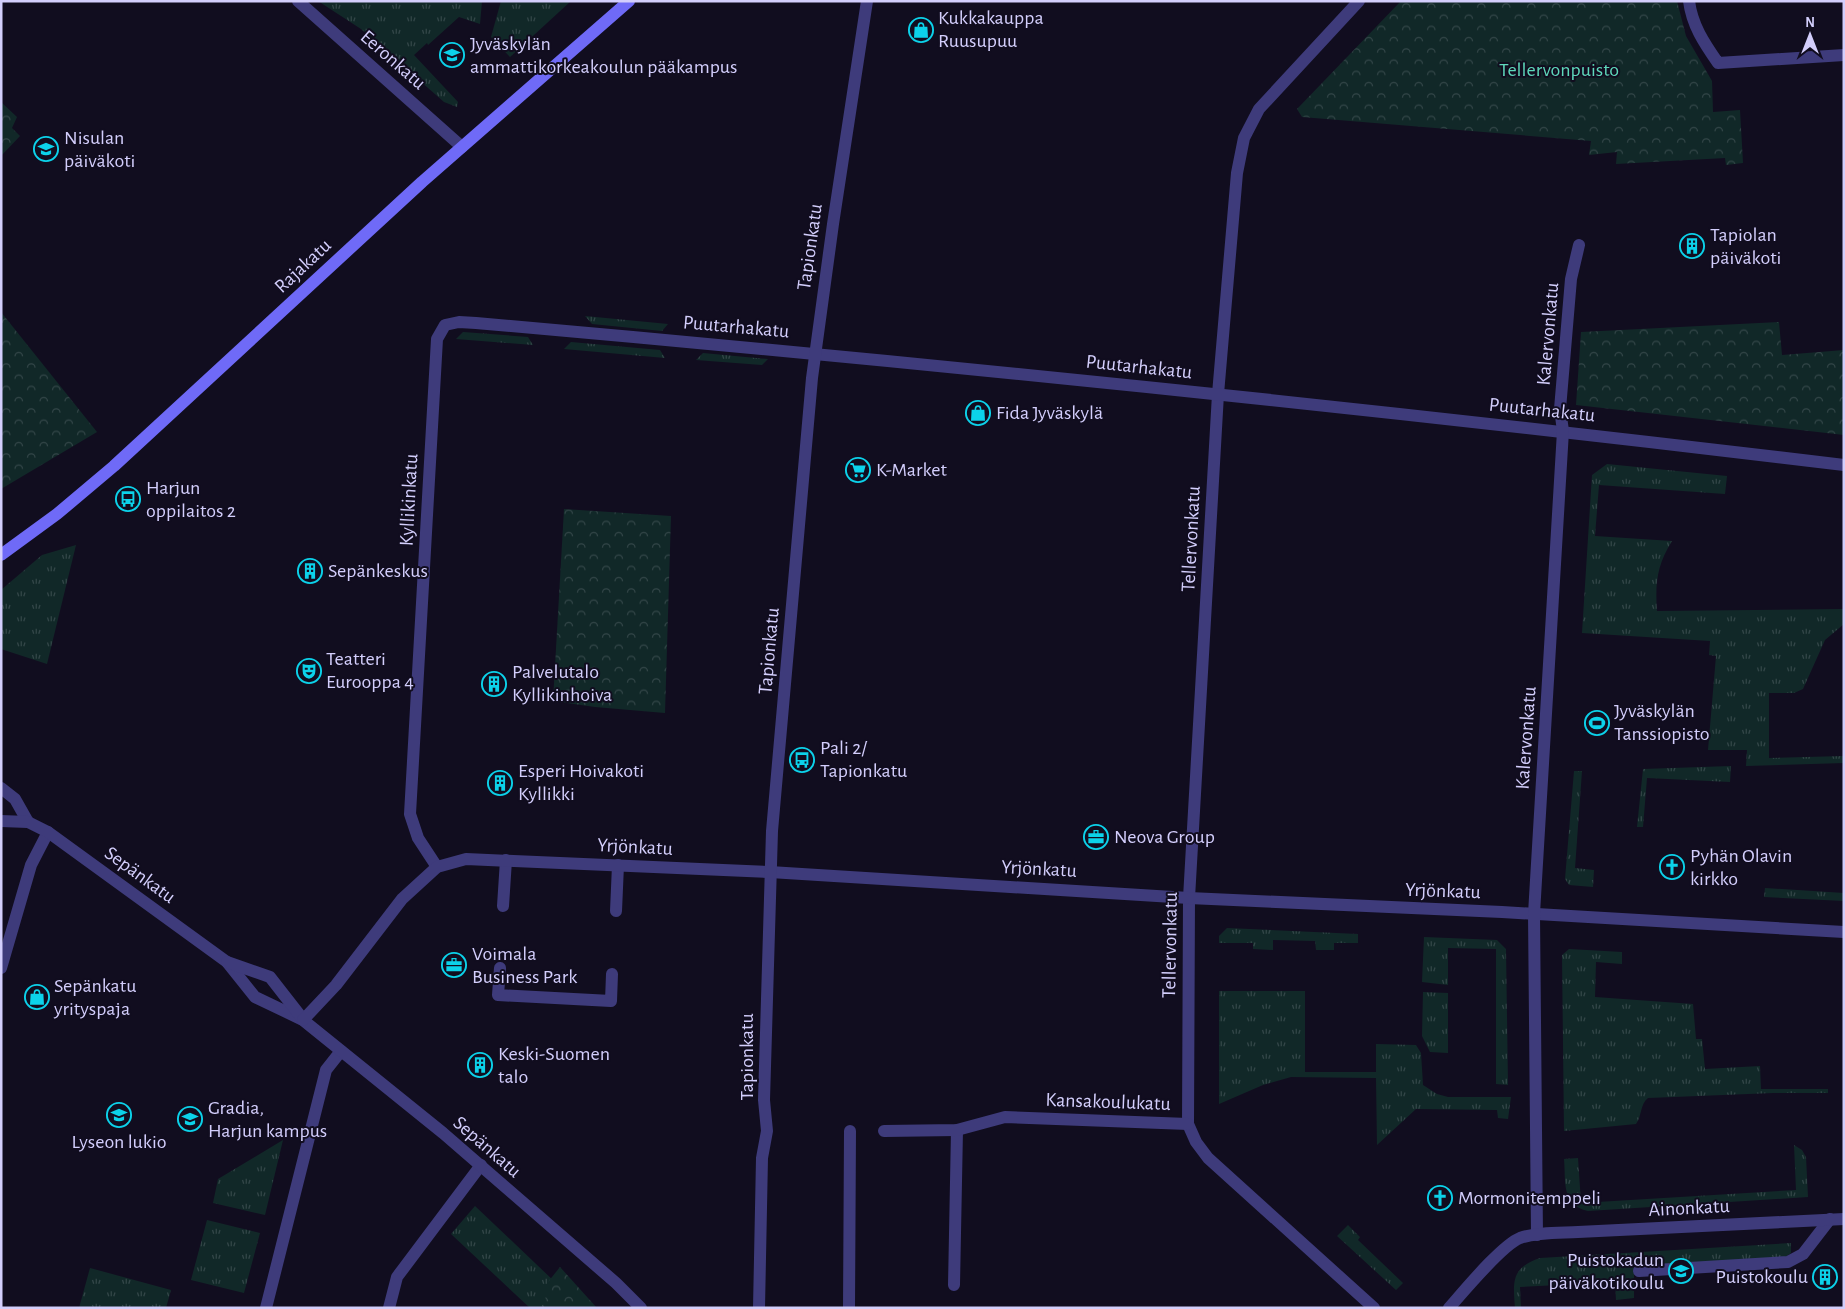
<svg xmlns="http://www.w3.org/2000/svg" width="1845" height="1309" viewBox="0 0 1845 1309" font-family="'Alegreya Sans',sans-serif">
  <defs>
    <pattern id="grass-tufts" width="24" height="20" patternUnits="userSpaceOnUse" patternTransform="scale(1.25)"><rect width="24" height="20" fill="#112828"/><path d="M3 7l-1-3M5 7V3M7 7l1-3M15 17l-1-3M17 17v-4M19 17l1-3" fill="none" stroke="#334648"/></pattern>
    <pattern id="forest-crowns" width="20" height="18" patternUnits="userSpaceOnUse" patternTransform="scale(1.25)"><rect width="20" height="18" fill="#112828"/><path d="M2 6a3 3 0 1 1 6 0M12 15a3 3 0 1 1 6 0" fill="none" stroke="#334648"/></pattern>
  </defs>
  <rect width="100%" height="100%" fill="#110d1f"/>
  <g fill="url(#grass-tufts)">
    <path d="M318 1H482L480 24 459 17 428 45 427 43 414 55 458 102 457 107 444 102 361 29Z"/>
    <path d="M501 1H571L510 57 491 37Z"/>
    <path d="M585 316 668 324 662 331 592 324Z"/>
    <path d="M463 332 528 337 533 345 456 339Z"/>
    <path d="M571 342 660 350 665 358 564 349Z"/>
    <path d="M703 353 768 359 762 365 696 360Z"/>
    <path d="M1607 464 1727 476 1725 494 1599 485 1595 536 1672 541C1657 565 1655 583 1657 611L1844 609V624L1825 640 1803 689 1794 693H1769V758L1844 756V763L1746 766 1747 750H1708L1716 656 1709 655 1710 641 1582 633 1592 475Z"/>
    <path d="M76 545 47 664 1 649V590L42 555Z"/>
    <path d="M1731 766 1730 782 1647 778 1643 827H1637L1643 769Z"/>
    <path d="M1574 771H1582L1575 868 1594 870 1593 887 1569 885 1565 879Z"/>
    <path d="M1765 888 1844 893V901L1764 897Z"/>
    <path d="M1227 928 1358 934V943H1334V950H1316L1315 941 1273 940V950L1253 949V943H1219V936Z"/>
    <path d="M1424 937 1497 940 1506 949 1508 1085 1496 1084V949L1448 948V985L1422 982Z"/>
    <path d="M1569 949 1622 952V964L1596 962 1595 997 1693 1004 1696 1039H1702L1705 1069 1760 1066 1761 1089H1828V1093H1773L1648 1098C1640 1104 1642 1116 1636 1124L1564 1131 1562 955Z"/>
    <path d="M1219 991H1305V1072H1376V1044L1416 1045 1421 1053 1423 1085 1437 1094 1448 1097H1511L1508 1119 1498 1118 1497 1110 1416 1109 1377 1145 1376 1078 1291 1077 1263 1085 1219 1104Z"/>
    <path d="M1423 992 1448 993V1053L1430 1052 1422 1036Z"/>
    <path d="M283 1140 265 1215 213 1203 218 1179Z"/>
    <path d="M1794 1145 1802 1150 1806 1157 1808 1197 1588 1211C1561 1205 1566 1182 1564 1159L1578 1158 1581 1203 1796 1190Z"/>
    <path d="M475 1206 556 1283 554 1308H530L451 1234Z"/>
    <path d="M207 1220 260 1233 244 1293 191 1280Z"/>
    <path d="M1348 1225 1360 1237 1358 1240 1403 1283 1396 1290 1337 1236Z"/>
    <path d="M1791 1243V1253L1784 1258 1634 1266V1298L1616 1300 1615 1282 1520 1287 1521 1308H1515C1513 1281 1511 1268 1540 1258Z"/>
    <path d="M90 1268 171 1290 166 1308H79Z"/>
  </g>
  <g fill="url(#forest-crowns)">
    <path d="M1401 1H1677L1686 36 1712 81 1713 112 1740 110 1743 163 1726 165 1725 158 1616 164 1617 152 1589 155 1591 141 1302 117 1297 109Z"/>
    <path d="M1 102 17 117 12 128 20 136 1 156Z"/>
    <path d="M1 312 97 432 1 489Z"/>
    <path d="M1779 322 1782 355 1844 350V435L1576 405 1581 332Z"/>
    <path d="M564 509 671 516 665 713 595 707 553 701Z"/>
    <path d="M560 1267 597 1308H544L548 1282Z"/>
  </g>
  <g fill="none" stroke-linecap="round" stroke-linejoin="round">
    <g stroke="#3e3b7b" stroke-width="12">
      <path d="M503 906 506 860"/>
      <path d="M616 911 618 865"/>
      <path d="M1 968 31 865 48 832"/>
      <path d="M500 968 498 995 611 1001 612 974"/>
      <path d="M1639 1271 1788 1262 1803 1254 1830 1219"/>
      <path d="M954 1285 957 1130"/>
      <path d="M266 1308 326 1070 341 1051"/>
      <path d="M389 1308 397 1277 481 1165"/>
      <path d="M849 1308 850 1131"/>
    </g>
    <g stroke="#3e3b7b" stroke-width="12">
      <path d="M298 1 462 147"/>
      <path d="M1359 1 1259 109 1244 138 1237 173 1218 394 1189 898 1188 1124 1196 1142 1208 1158 1374 1308"/>
      <path d="M1689 1C1692 25 1704 43 1718 63L1844 55"/>
      <path d="M1 788 15 799 28 822"/>
      <path d="M1 821 28 822 48 832 227 962 255 997 303 1020 443 1133 616 1283 641 1308"/>
      <path d="M437 867 418 838 410 814 437 339 445 325 459 322 476 323C932 363 1388 410 1844 465"/>
      <path d="M227 962 270 977 302 1018"/>
      <path d="M303 1020 336 985 402 899 437 867 466 859 770 872 1189 898 1502 912 1844 932"/>
      <path d="M884 1131 957 1130 1005 1117 1188 1124"/>
      <path d="M1537 1235 1534 914 1536 880 1563 431 1560 409 1571 279 1579 245"/>
      <path d="M759 1308 762 1158 767 1131 764 1100 772 831 812 378 833 224 867 1"/>
      <path d="M1449 1308C1464 1291 1502 1245 1520 1238 1538 1232 1560 1233 1578 1232L1844 1219"/>
    </g>
    <path stroke="#6f6af7" stroke-width="12" d="M1 555 57 514 114 466 422 182 629 1"/>
  </g>
  <defs>
    <symbol id="shop-ring" viewBox="-11 -11 22 22"><circle r="9.5" fill="#110d1f" stroke="#0cd2ea" stroke-width="1.5"/><path d="M-5-2.5h2.3a2.7 3.5 0 0 1 5.4 0H5L5.5 6h-11ZM-1.5-2.5h3a1.5 2.3 0 0 0-3 0Z" fill="#0cd2ea"/></symbol>
    <symbol id="university-ring" viewBox="-11 -11 22 22"><circle r="9.5" fill="#110d1f" stroke="#0cd2ea" stroke-width="1.5"/><path d="M0-5L7-2L0 1L-7-2ZM-4 1L0 2.5L4 1V4Q0 6-4 4Z" fill="#0cd2ea"/></symbol>
    <symbol id="school-ring" viewBox="-11 -11 22 22"><circle r="9.5" fill="#110d1f" stroke="#0cd2ea" stroke-width="1.5"/><path d="M0-5L7-2L0 1L-7-2ZM-4 1L0 2.5L4 1V4Q0 6-4 4Z" fill="#0cd2ea"/></symbol>
    <symbol id="building-ring" viewBox="-11 -11 22 22"><circle r="9.5" fill="#110d1f" stroke="#0cd2ea" stroke-width="1.5"/><path d="M-4-6H4V6H1V3H-1V6H-4ZM-2.5-4.3h1.7v1.8h-1.7ZM.8-4.3h1.7v1.8H.8ZM-2.5-1h1.7V.8h-1.7ZM.8-1h1.7V.8H.8Z" fill="#0cd2ea"/></symbol>
    <symbol id="supermarket-ring" viewBox="-11 -11 22 22"><circle r="9.5" fill="#110d1f" stroke="#0cd2ea" stroke-width="1.5"/><path d="M-6-5.5h2.5l.6 2H6L4.5 2H-2.5L-4.4-4H-6ZM-1.5 3.2a1.3 1.3 0 1 0 .1 0ZM3 3.2a1.3 1.3 0 1 0 .1 0Z" fill="#0cd2ea"/></symbol>
    <symbol id="bus-ring" viewBox="-11 -11 22 22"><circle r="9.5" fill="#110d1f" stroke="#0cd2ea" stroke-width="1.5"/><path d="M-5-6H5V4H4V6H2V4H-2V6H-4V4H-5ZM-3.5-4V0h7V-4ZM-3.5 1.2v1.5H-2V1.2ZM2 1.2v1.5H3.5V1.2Z" fill="#0cd2ea"/></symbol>
    <symbol id="theatre-ring" viewBox="-11 -11 22 22"><circle r="9.5" fill="#110d1f" stroke="#0cd2ea" stroke-width="1.5"/><path d="M-5-5.5Q0-4 5-5.5V0Q5 5 0 6Q-5 5-5 0ZM-3.3-2.5H-1v1.5H-3.3ZM1-2.5H3.3v1.5H1ZM-2.8 1Q0 5.5 2.8 1Z" fill="#0cd2ea"/></symbol>
    <symbol id="stadium-ring" viewBox="-11 -11 22 22"><circle r="9.5" fill="#110d1f" stroke="#0cd2ea" stroke-width="1.5"/><path d="M0-5a6.5 5 0 1 0 0 10a6.5 5 0 1 0 0-10ZM-3.5-1.8h7v3.6h-7Z" fill="#0cd2ea"/></symbol>
    <symbol id="office-ring" viewBox="-11 -11 22 22"><circle r="9.5" fill="#110d1f" stroke="#0cd2ea" stroke-width="1.5"/><path d="M-6-3h4V-5.5h4V-3h4V5H-6ZM-1-4.5V-3h2v-1.5ZM-6 0V1H6V0Z" fill="#0cd2ea"/></symbol>
    <symbol id="church-ring" viewBox="-11 -11 22 22"><circle r="9.5" fill="#110d1f" stroke="#0cd2ea" stroke-width="1.5"/><path d="M-1.2-6h2.4v3.5h3.3v2.4h-3.3V6h-2.4V-.1h-3.3v-2.4h3.3Z" fill="#0cd2ea"/></symbol>
  </defs>
  <g fill-rule="evenodd">
    <use href="#shop-ring" x="907" y="16" width="28" height="28"/>
    <use href="#university-ring" x="438" y="41" width="28" height="28"/>
    <use href="#school-ring" x="32" y="135" width="28" height="28"/>
    <use href="#building-ring" x="1678" y="232" width="28" height="28"/>
    <use href="#shop-ring" x="964" y="399" width="28" height="28"/>
    <use href="#supermarket-ring" x="844" y="456" width="28" height="28"/>
    <use href="#bus-ring" x="114" y="485" width="28" height="28"/>
    <use href="#building-ring" x="296" y="557" width="28" height="28"/>
    <use href="#theatre-ring" x="295" y="657" width="28" height="28"/>
    <use href="#building-ring" x="480" y="670" width="28" height="28"/>
    <use href="#stadium-ring" x="1583" y="709" width="28" height="28"/>
    <use href="#bus-ring" x="788" y="746" width="28" height="28"/>
    <use href="#building-ring" x="486" y="769" width="28" height="28"/>
    <use href="#office-ring" x="1082" y="823" width="28" height="28"/>
    <use href="#church-ring" x="1658" y="853" width="28" height="28"/>
    <use href="#office-ring" x="440" y="951" width="28" height="28"/>
    <use href="#shop-ring" x="23" y="983" width="28" height="28"/>
    <use href="#building-ring" x="466" y="1051" width="28" height="28"/>
    <use href="#school-ring" x="105" y="1101" width="28" height="28"/>
    <use href="#university-ring" x="176" y="1105" width="28" height="28"/>
    <use href="#church-ring" x="1426" y="1184" width="28" height="28"/>
    <use href="#school-ring" x="1667" y="1257" width="28" height="28"/>
    <use href="#building-ring" x="1811" y="1263" width="28" height="28"/>
  </g>
  <g text-anchor="middle" dominant-baseline="central" stroke-width="4" stroke-linejoin="round" paint-order="stroke">
    <g font-size="20" fill="#d3cefc" stroke="#110d1f" text-anchor="start">
      <text x="938" y="18">Kukkakauppa<tspan x="938" dy="23">Ruusupuu</tspan></text>
      <text x="470" y="44">Jyväskylän<tspan x="470" dy="23">ammattikorkeakoulun pääkampus</tspan></text>
      <text x="64" y="138">Nisulan<tspan x="64" dy="23">päiväkoti</tspan></text>
      <text x="1710" y="235">Tapiolan<tspan x="1710" dy="23">päiväkoti</tspan></text>
      <text x="996" y="413">Fida Jyväskylä</text>
      <text x="876" y="470">K-Market</text>
      <text x="146" y="488">Harjun<tspan x="146" dy="23">oppilaitos 2</tspan></text>
      <text x="328" y="571">Sepänkeskus</text>
      <text x="326" y="659">Teatteri<tspan x="326" dy="23">Eurooppa 4</tspan></text>
      <text x="512" y="672">Palvelutalo<tspan x="512" dy="23">Kyllikinhoiva</tspan></text>
      <text x="1614" y="711">Jyväskylän<tspan x="1614" dy="23">Tanssiopisto</tspan></text>
      <text x="820" y="748">Pali 2/<tspan x="820" dy="23">Tapionkatu</tspan></text>
      <text x="518" y="771">Esperi Hoivakoti<tspan x="518" dy="23">Kyllikki</tspan></text>
      <text x="1114" y="837">Neova Group</text>
      <text x="1690" y="856">Pyhän Olavin<tspan x="1690" dy="23">kirkko</tspan></text>
      <text x="472" y="954">Voimala<tspan x="472" dy="23">Business Park</tspan></text>
      <text x="54" y="986">Sepänkatu<tspan x="54" dy="23">yrityspaja</tspan></text>
      <text x="498" y="1054">Keski-Suomen<tspan x="498" dy="23">talo</tspan></text>
      <text x="208" y="1108">Gradia,<tspan x="208" dy="23">Harjun kampus</tspan></text>
      <text x="119" y="1142" text-anchor="middle">Lyseon lukio</text>
      <text x="1458" y="1198">Mormonitemppeli</text>
      <text x="1664" y="1260" text-anchor="end">Puistokadun<tspan x="1664" dy="23">päiväkotikoulu</tspan></text>
      <text x="1808" y="1277" text-anchor="end">Puistokoulu</text>
    </g>
    <g font-size="20" fill="#d3cefc" stroke="#110d1f">
      <text transform="translate(393 60) rotate(41)">Eeronkatu</text>
      <text transform="translate(810 247) rotate(-82)">Tapionkatu</text>
      <text transform="translate(303 266) rotate(-43)">Rajakatu</text>
      <text transform="translate(736 327) rotate(5)">Puutarhakatu</text>
      <text transform="translate(1548 334) rotate(-85)">Kalervonkatu</text>
      <text transform="translate(1139 367) rotate(6)">Puutarhakatu</text>
      <text transform="translate(1542 410) rotate(6)">Puutarhakatu</text>
      <text transform="translate(409 500) rotate(-87)">Kyllikinkatu</text>
      <text transform="translate(1191 539) rotate(-87)">Tellervonkatu</text>
      <text transform="translate(769 651) rotate(-85)">Tapionkatu</text>
      <text transform="translate(1526 738) rotate(-86)">Kalervonkatu</text>
      <text transform="translate(635 847) rotate(3)">Yrjönkatu</text>
      <text transform="translate(1039 869) rotate(3)">Yrjönkatu</text>
      <text transform="translate(140 875) rotate(36)">Sepänkatu</text>
      <text transform="translate(1443 891) rotate(2)">Yrjönkatu</text>
      <text transform="translate(1170 945) rotate(-89)">Tellervonkatu</text>
      <text transform="translate(747 1057) rotate(-90)">Tapionkatu</text>
      <text transform="translate(1108 1102) rotate(2)">Kansakoulukatu</text>
      <text transform="translate(487 1147) rotate(41)">Sepänkatu</text>
      <text transform="translate(1689 1208) rotate(-3)">Ainonkatu</text>
    </g>
    <g font-size="20" fill="#5ed8bb" stroke="#110d1f">
      <text x="1559" y="70">Tellervonpuisto</text>
    </g>
  </g>
  <rect width="1845" height="1309" fill="none" stroke="#d3cefc" stroke-width="5"/>
  <g transform="translate(1810 35)" stroke="#110d1f" stroke-width="4" paint-order="stroke">
  <path d="M0-4L9 19L0 12L-9 19Z" fill="#d3cefc"/>
  <text y="-8" font-size="14" font-weight="bold" text-anchor="middle" fill="#d3cefc">N</text>
  </g>
</svg>
